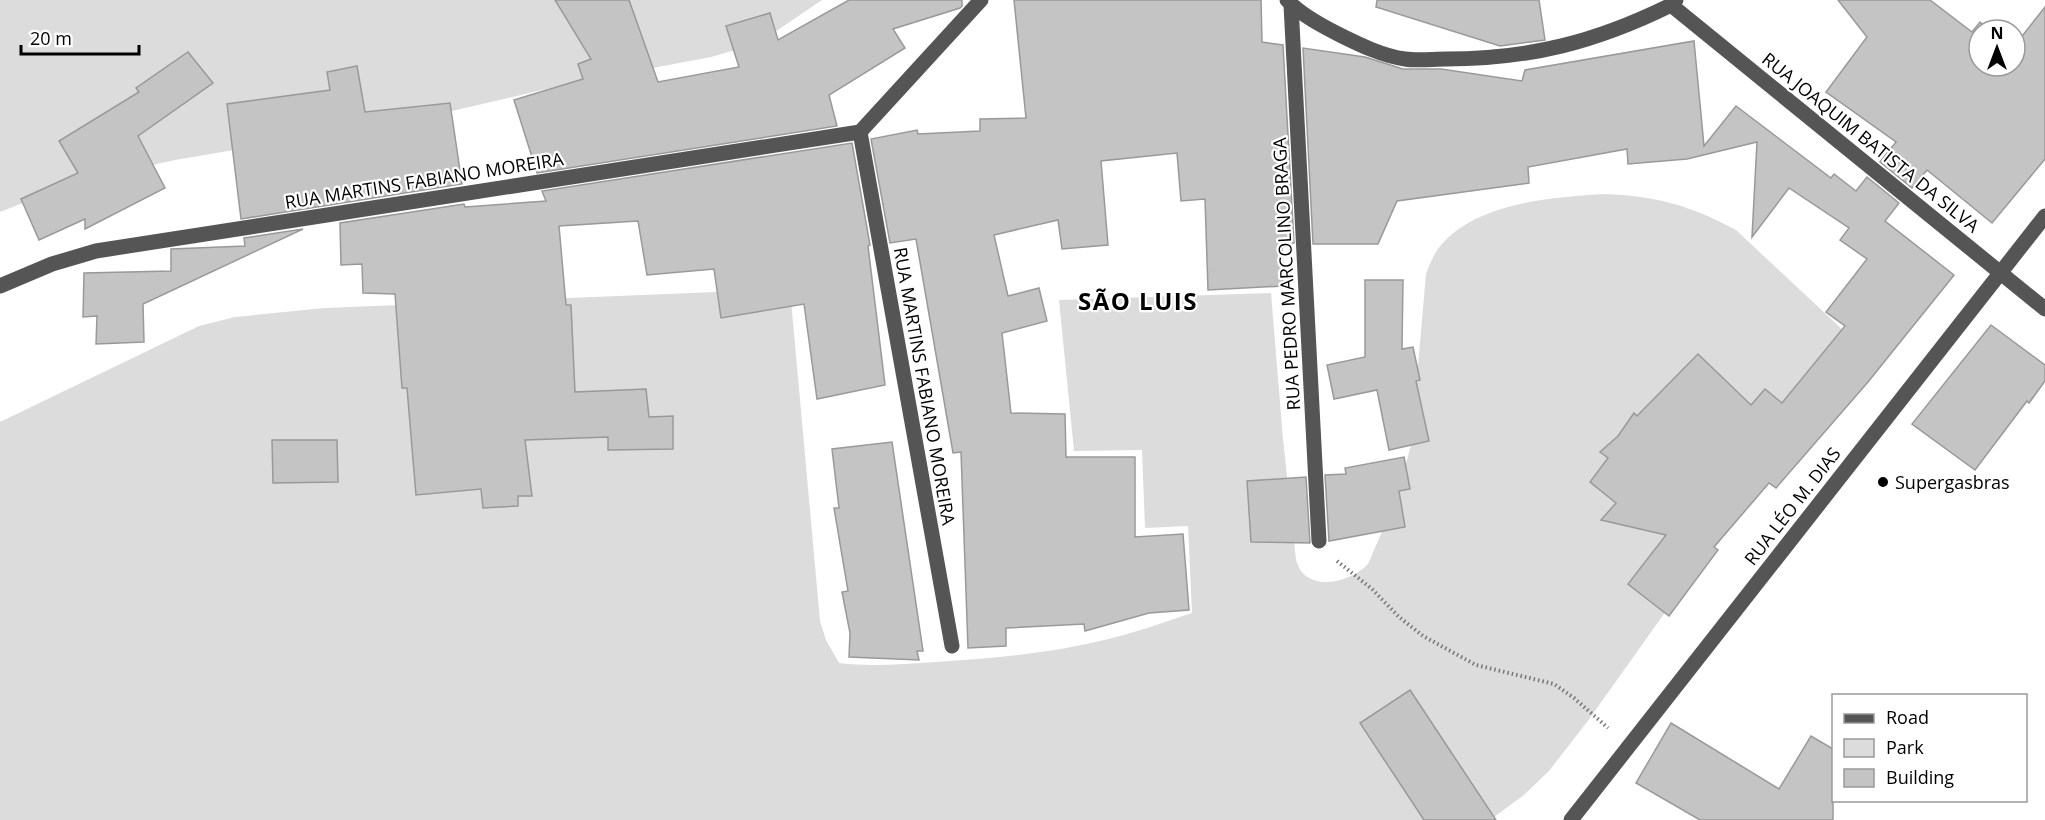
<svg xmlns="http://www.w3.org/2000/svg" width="2045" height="820" viewBox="0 0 2045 820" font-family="'Open Sans',sans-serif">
  <rect width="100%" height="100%" fill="#fff"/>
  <g fill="#dcdcdc">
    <path d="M0 0H822L769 36 742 48 711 57 568 84 422 118 175 160 108 175 56 190 0 212Z"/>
    <path d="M1604 194C1657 196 1689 205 1736 230L1862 348 1757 494 1681 590 1587 722 1549 771 1524 795 1490 820H0V422L199 326 235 317 325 308 790 289 820 621 826 640 839 663C871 667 904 664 936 662 991 658 1046 654 1100 641 1131 634 1162 623 1192 613L1188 526 1145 528 1142 450 1074 451 1059 300 1271 293 1283 439 1296 560C1298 565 1300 572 1306 576 1324 589 1354 579 1368 564L1397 497 1411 445 1426 274C1429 266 1433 256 1438 249 1472 203 1552 197 1604 194Z"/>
  </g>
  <g fill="#c4c4c4" stroke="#999" stroke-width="1.5">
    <path d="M555 0H629L658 82 739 67 726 26 770 13 778 40 849 0H962V6L960 8 893 29 905 48 829 95 837 126 537 173 514 100 583 79 578 64 591 59Z"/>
    <path d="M1014 0H1261L1262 42 1283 45 1294 243H1282L1283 286 1208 290 1205 199 1181 201 1177 153 1101 161 1108 245 1062 249 1058 220 994 235 1008 296 1039 288 1047 321 1002 333 1011 413 1065 414 1066 457H1135V537L1183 534 1189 610 1149 613 1085 631 1084 624 1006 628V646L968 648 961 452 953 453 916 239 890 243 871 139 917 130 918 134 980 131V119L1026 118Z"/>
    <path d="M1377 0H1539L1545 40 1500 46 1376 7Z"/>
    <path d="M1838 0H1930L1972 32 1980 22 1990 30H1979V66H2015V45L2045 7V159L1992 223 1927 170 1912 188 1880 162 1896 142 1826 92 1867 37Z"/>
    <path d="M1694 41 1704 146 1736 106 1831 178 1834 174 1856 191 1867 177 1899 203 1885 221 1954 275 1868 382 1776 488 1769 483 1714 547 1718 550 1669 616 1628 584 1666 535 1601 520 1616 503 1590 482 1608 458 1600 452 1618 436 1634 413 1637 416 1698 354 1751 405 1765 389 1782 403 1845 326 1826 312 1867 259 1840 240 1849 228 1789 188 1752 237 1757 142 1687 159 1628 164 1627 149 1528 167 1529 183 1397 201 1378 244H1313L1303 48 1365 57 1403 69H1441L1522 81 1525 70Z"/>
    <path d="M188 52 213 83 138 136 165 188 85 229V219L39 240 21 199 78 173 59 141 139 92 136 88Z"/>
    <path d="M357 66 365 112 450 103 462 184 241 219 227 104 330 90 327 72Z"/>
    <path d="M852 143 870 245 868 246 885 385 817 399 804 304 721 318 714 269 647 275 638 221 559 226 566 305H571L575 392 646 389 649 417 673 416V449L608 450V437L525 440 532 496H518V506L483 508 481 489 416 495 407 388H402L395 294 363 293 362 264 341 265 340 223 464 204 465 207 546 201 542 191Z"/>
    <path d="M303 229 143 304 144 342 96 344 97 316 83 317 84 273 171 271V249L245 246 244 238Z"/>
    <path d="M1365 280H1403L1402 349 1413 347 1420 380 1416 381 1429 441 1389 450 1377 390 1334 399 1327 365 1365 357Z"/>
    <path d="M1991 325 2045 365V381L2029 403 2027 401 1975 470 1912 424Z"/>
    <path d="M272 440H337L338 482 273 483Z"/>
    <path d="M892 442 923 651H917L919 660 849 657 850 633 842 592 848 591 834 508H839L832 449Z"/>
    <path d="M1404 457 1410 489 1399 491 1405 527 1329 541 1325 475 1346 474 1345 468Z"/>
    <path d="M1306 477 1310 543 1251 542 1247 481Z"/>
    <path d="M1410 690 1496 820H1424L1360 723Z"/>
    <path d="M1671 723 1779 789 1811 736 1833 749V820H1700L1636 783Z"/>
  </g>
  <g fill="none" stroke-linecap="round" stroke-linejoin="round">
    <path stroke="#777" stroke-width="4" stroke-dasharray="1.5 3" stroke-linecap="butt" d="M1337 561 1372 589 1399 617 1423 636 1476 665 1554 684 1574 698 1608 728"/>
    <g stroke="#555" stroke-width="15">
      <path d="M1287 0C1301 15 1322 26 1340 35 1360 45 1383 56 1405 59 1418 61 1433 59 1446 59 1530 59 1596 42 1671 5L1676 0"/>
      <path d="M1291 5 1319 541"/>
      <path d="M1671 5 2045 309"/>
      <path d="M860 132 952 646"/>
      <path d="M0 286 52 264 96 251 860 132 981 0"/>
      <path d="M1571 820 2045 216"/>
    </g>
  </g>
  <circle fill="#000" stroke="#fff" stroke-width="2" cx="1883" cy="482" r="6"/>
  <g text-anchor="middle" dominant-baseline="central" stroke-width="4.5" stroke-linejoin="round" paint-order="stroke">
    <g font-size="18" fill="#000" stroke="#fff">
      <text transform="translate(1871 142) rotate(39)">RUA JOAQUIM BATISTA DA SILVA</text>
      <text transform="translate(424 180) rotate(-9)">RUA MARTINS FABIANO MOREIRA</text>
      <text transform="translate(1286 274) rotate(-93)">RUA PEDRO MARCOLINO BRAGA</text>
      <text transform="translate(925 386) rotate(80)">RUA MARTINS FABIANO MOREIRA</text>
      <text transform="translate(1792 506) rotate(-52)">RUA LÉO M. DIAS</text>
    </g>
    <g font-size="18" fill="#000" stroke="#fff" text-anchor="start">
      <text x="1895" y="482">Supergasbras</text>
    </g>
    <g font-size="24" font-weight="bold" letter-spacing="1.5" fill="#000" stroke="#fff">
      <text x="1138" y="300">SÃO LUIS</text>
    </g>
  </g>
  <rect x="1832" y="694" width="195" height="108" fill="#ffffff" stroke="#999999" stroke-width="1.5"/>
  <rect x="1844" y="714" width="30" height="9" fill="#555555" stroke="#999999" stroke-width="1.5"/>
  <text x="1886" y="724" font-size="18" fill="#000000">Road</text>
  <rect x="1844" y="739" width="30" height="18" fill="#dcdcdc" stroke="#999999" stroke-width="1.5"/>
  <text x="1886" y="754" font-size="18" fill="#000000">Park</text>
  <rect x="1844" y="769" width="30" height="18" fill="#c4c4c4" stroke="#999999" stroke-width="1.5"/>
  <text x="1886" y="784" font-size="18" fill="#000000">Building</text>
  <g transform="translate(1997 48)"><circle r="28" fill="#ffffff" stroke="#999999" stroke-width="1.5"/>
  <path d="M0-4.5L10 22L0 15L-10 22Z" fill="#000000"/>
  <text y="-9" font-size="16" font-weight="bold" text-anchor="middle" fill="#000000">N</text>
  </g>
  <path d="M21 45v9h118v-9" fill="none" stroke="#000000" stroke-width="3"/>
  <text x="30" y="45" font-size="18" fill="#000000" stroke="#ffffff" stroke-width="4.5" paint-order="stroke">20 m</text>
</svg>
